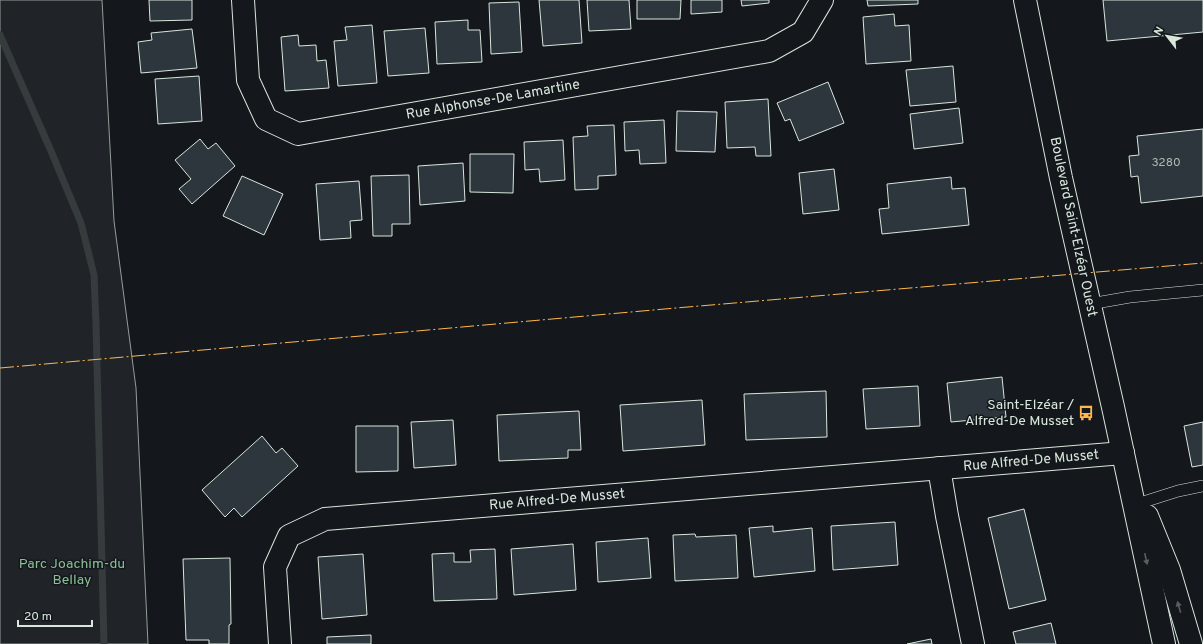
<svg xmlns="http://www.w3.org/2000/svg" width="1203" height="644" viewBox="0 0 1203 644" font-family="Overpass,sans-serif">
  <rect width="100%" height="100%" fill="#14181c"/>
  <path fill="#202428" stroke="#939e99" d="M0 0H102L114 221 136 388 148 644H0Z"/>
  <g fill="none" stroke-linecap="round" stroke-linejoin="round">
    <path stroke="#363b3e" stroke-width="7" d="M0 35 51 151 81 223 94 275 96 324 104 644"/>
  </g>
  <g fill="#2c363c" stroke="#d8e6dc">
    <path d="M149 0H192V20L150 21Z"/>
    <path d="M539 0H579L582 43 543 46Z"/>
    <path d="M587 0H629L631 29 589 31Z"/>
    <path d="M637 0H681L680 19H637Z"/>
    <path d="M691 0H722V12L691 14Z"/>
    <path d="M741 0H769V3L742 6Z"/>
    <path d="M867 0H918V4L868 6Z"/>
    <path d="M1103 0H1203V32L1107 41Z"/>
    <path d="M519 2 522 52 491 54 489 3Z"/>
    <path d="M894 14 895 26 909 25 911 61 866 64 863 17Z"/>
    <path d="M468 20V30H480L482 62 437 64 435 22Z"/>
    <path d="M372 25 377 83 338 86 334 41 347 40 345 27Z"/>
    <path d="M425 28 429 73 388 76 384 31Z"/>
    <path d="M192 29 197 68 141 73 138 42 152 40 151 33Z"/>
    <path d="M298 35 299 46 316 45 317 61 326 60 329 88 285 91 281 37Z"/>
    <path d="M953 66 956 102 910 106 906 70Z"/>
    <path d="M199 76 202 121 158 124 155 79Z"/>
    <path d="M828 82 844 123 799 141 790 119 785 121 777 103Z"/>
    <path d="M768 99 771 156H756L755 147 727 148 725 102Z"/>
    <path d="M959 108 963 143 914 149 910 114Z"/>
    <path d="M677 111 717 112 715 152 676 151Z"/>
    <path d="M664 120 666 163 640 164 639 150 625 151 624 122Z"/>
    <path d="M614 125 616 175 598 176V189L575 190 573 137 588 136 587 126Z"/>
    <path d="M1203 129V196L1141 203 1138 176 1131 177 1129 156 1139 155 1137 136Z"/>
    <path d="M200 139 208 149 216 143 235 166 192 204 179 189 191 179 175 160Z"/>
    <path d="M563 140 565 180 540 182 539 169 525 170 524 142Z"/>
    <path d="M470 154H514L513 193 470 192Z"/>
    <path d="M463 163 465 201 420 205 418 166Z"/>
    <path d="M834 169 839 210 803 214 799 173Z"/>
    <path d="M409 175 410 224H392V236H373L371 176Z"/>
    <path d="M242 176 283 194 264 235 223 216Z"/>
    <path d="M951 177 952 189 965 188 969 225 882 234 879 209 889 208 887 184Z"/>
    <path d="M359 181 362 220 350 221 351 238 320 240 316 184Z"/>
    <path d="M1002 377 1006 417 951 422 947 383Z"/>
    <path d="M918 386 920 426 866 429 863 389Z"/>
    <path d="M826 391 827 437 746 440 744 394Z"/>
    <path d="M702 400 705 445 623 451 620 405Z"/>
    <path d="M579 411 581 450H568V458L499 461 497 415Z"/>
    <path d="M453 420 456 465 414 468 411 422Z"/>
    <path d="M1203 422V465L1192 467 1184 426Z"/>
    <path d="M356 426H398V471L356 472Z"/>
    <path d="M262 436 276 453 282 448 298 466 242 517 234 508 225 517 202 490Z"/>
    <path d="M1024 509 1046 600 1009 609 988 518Z"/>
    <path d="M895 522 898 565 833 570 831 526Z"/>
    <path d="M773 526V532L812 528 815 571 754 577 749 528Z"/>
    <path d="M695 534 696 537 736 535 738 578 675 581 673 535Z"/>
    <path d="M648 538 651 578 598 582 596 542Z"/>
    <path d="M573 544 576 590 514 595 511 549Z"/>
    <path d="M495 549 497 599 434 601 432 554 454 553V562H471L470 550Z"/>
    <path d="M363 554 367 615 322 619 318 557Z"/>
    <path d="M230 558 231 624 229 625V644H209V640H186L183 559Z"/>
    <path d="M1051 623 1056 644H1016L1013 632Z"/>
    <path d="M371 635V644H327V637Z"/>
    <path d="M931 639 932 644H907Z"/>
  </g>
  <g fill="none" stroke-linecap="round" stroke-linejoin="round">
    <defs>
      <g id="service">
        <path d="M1090 304 1130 297 1203 290"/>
        <path d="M1134 505 1178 491 1203 486"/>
      </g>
      <g id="minor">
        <path d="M243 0 248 80 266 119 298 134 769 51 803 32 822 0"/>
        <path d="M939 468 947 516 973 644"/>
        <path d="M280 644 275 567 289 536 325 519 1123 453"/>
      </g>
      <g id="tertiary">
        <path d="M1025 0 1061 178 1113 407 1164 644"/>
        <path d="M1147 516 1169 570 1191 644"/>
      </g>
    </defs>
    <use href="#service" stroke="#d8e6dc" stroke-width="12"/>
    <use href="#minor" stroke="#d8e6dc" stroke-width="24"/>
    <use href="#tertiary" stroke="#d8e6dc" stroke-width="24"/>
    <use href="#service" stroke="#14181c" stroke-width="11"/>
    <use href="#minor" stroke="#14181c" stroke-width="22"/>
    <use href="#tertiary" stroke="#14181c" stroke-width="22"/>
    <path stroke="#ffb74d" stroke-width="1" stroke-dasharray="14 3 2 3" stroke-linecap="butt" d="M0 368 676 308 1203 263"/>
  </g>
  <defs><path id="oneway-solid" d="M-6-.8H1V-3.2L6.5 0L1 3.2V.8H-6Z"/></defs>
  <g fill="#59605f">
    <use href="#oneway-solid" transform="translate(1146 559) rotate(78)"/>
    <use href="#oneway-solid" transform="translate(1179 607) rotate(-106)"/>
  </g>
  <defs>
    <symbol id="bus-bare" viewBox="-9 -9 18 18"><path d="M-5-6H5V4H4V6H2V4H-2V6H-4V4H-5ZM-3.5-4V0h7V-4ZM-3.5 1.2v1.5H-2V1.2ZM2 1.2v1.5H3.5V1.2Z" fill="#ffb74d" stroke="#14181c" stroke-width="2.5" paint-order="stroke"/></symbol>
  </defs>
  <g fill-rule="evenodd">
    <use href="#bus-bare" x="1075" y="402" width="22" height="22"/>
  </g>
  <g text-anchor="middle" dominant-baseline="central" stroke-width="3" stroke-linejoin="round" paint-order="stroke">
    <g font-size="12" fill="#adbab4">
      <text x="1166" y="163">3280</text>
    </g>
    <g font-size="14" fill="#d8e6dc" stroke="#14181c">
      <text transform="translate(493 100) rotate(-10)">Rue Alphonse-De Lamartine</text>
      <text transform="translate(1073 227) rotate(78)">Boulevard Saint-Elzéar Ouest</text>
      <text transform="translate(1031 461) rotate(-5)">Rue Alfred-De Musset</text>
      <text transform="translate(557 500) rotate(-5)">Rue Alfred-De Musset</text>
    </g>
    <g font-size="14" fill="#d8e6dc" stroke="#14181c" text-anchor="end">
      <text x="1074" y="405">Saint-Elzéar /<tspan x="1074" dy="16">Alfred-De Musset</tspan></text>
    </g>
    <g font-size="14" fill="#8ac095" stroke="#14181c">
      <text x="72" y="564">Parc Joachim-du<tspan x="72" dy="16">Bellay</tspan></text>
    </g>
  </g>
  <g transform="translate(1167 36) rotate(301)" stroke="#14181c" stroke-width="3" paint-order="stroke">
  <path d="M0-3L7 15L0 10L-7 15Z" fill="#d8e6dc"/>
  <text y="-6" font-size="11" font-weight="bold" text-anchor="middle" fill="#d8e6dc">N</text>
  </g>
  <path d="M18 620v6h74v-6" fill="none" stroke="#d8e6dc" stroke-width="2"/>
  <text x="24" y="620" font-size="12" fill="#d8e6dc" stroke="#14181c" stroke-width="3" paint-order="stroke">20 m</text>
</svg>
